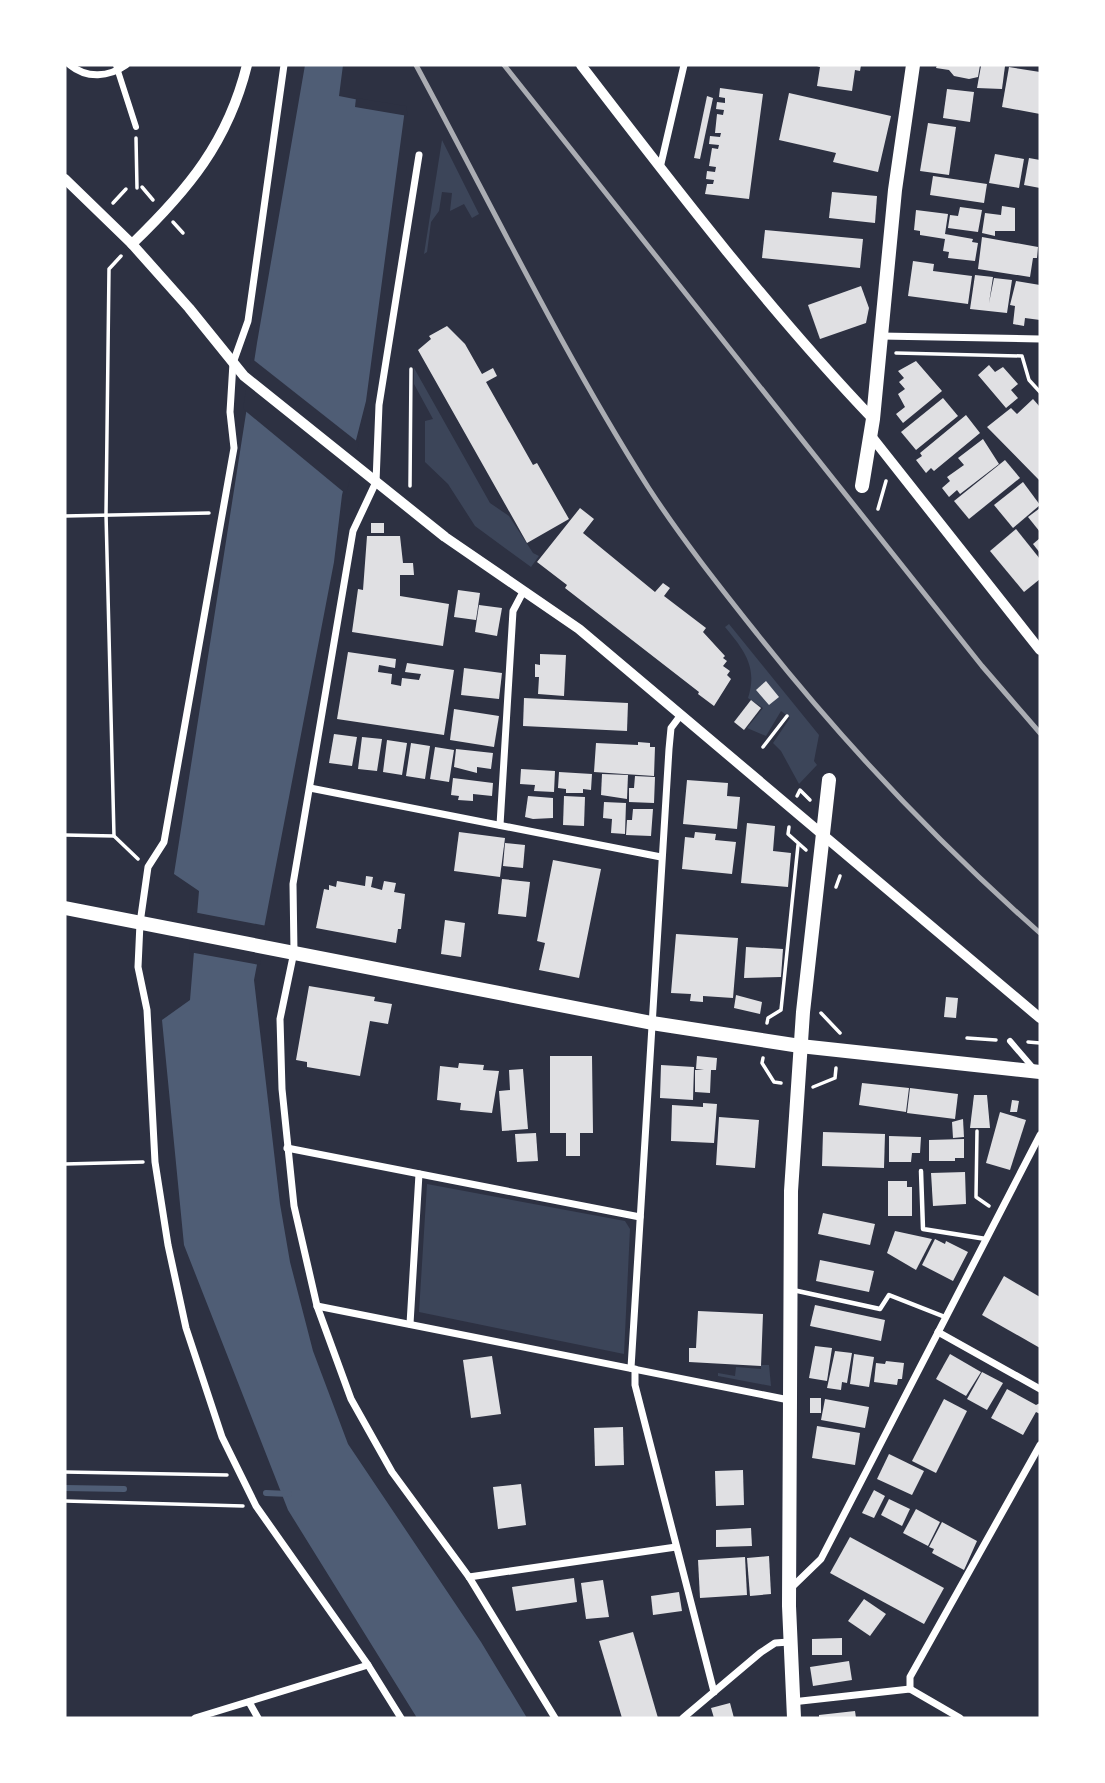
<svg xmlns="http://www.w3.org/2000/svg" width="1105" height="1783" viewBox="0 0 1105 1783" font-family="'Fira Sans',sans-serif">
  <rect width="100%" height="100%" fill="#2d3142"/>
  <g fill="#3c4559">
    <path d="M442 140 479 214 472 218 464 204 450 211 452 193 442 192 439 211 431 222 427 252 424 254Z"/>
    <path d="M414 368 490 503 509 516 533 553 539 556 531 567 475 526 448 484 425 462V421L433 419 414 384Z"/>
    <path d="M729 624 819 735 814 761 817 765 799 784 781 751 773 743 790 718 781 711 766 736 747 728 763 708 748 698C758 667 744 650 725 627Z"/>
    <path d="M427 1184 625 1221 630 1229 624 1354 419 1312Z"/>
    <path d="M761 1365H769L771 1386 718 1376V1373L735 1376 736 1367 761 1369Z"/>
  </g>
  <path fill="#4f5d75" d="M305 65H343L339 96 405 109 366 401 342 495 334 562 254 980 280 1204 290 1262 313 1351 348 1444 481 1642 527 1718H417L288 1510 184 1245 162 1020 190 1000 199 891 174 874 257 343Z"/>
  <g fill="#2d3142">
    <path d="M356 98 406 106 408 116 355 107Z"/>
    <path d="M251 358 359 443 346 494 243 409Z"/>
    <path d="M193 912 267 926 260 965 189 952Z"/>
  </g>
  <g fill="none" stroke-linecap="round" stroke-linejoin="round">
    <g stroke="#4f5d75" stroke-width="6">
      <path d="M65 1488 124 1489"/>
      <path d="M266 1493 289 1494"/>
    </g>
  </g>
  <g fill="#e0e0e3">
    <path d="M814 65H861L860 71 855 70 852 91 817 86 820 67Z"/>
    <path d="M937 65H980L978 77 969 79 954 76 949 70 936 68Z"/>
    <path d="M981 66H1005L1002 89 977 88Z"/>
    <path d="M1009 67 1040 72V114L1002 107Z"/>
    <path d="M720 88 763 94 749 199 705 194 707 184H713L714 180 706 179 707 171 715 172 716 167 709 166 712 148 718 149 719 145 709 144 710 136 720 137 721 133H715L717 114 723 115 724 110 716 109 717 102 725 103V98L719 97Z"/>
    <path d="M947 89 974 92 970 122 943 118Z"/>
    <path d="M789 93 891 116 878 172 833 162 836 153 779 140Z"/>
    <path d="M707 96 713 98 700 159 694 158Z"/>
    <path d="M928 123 956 127 949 175 920 171Z"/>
    <path d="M995 154 1024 159 1019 188 989 183Z"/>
    <path d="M1029 158 1040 160V188L1024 185Z"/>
    <path d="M933 176 987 184 984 203 930 195Z"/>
    <path d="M832 192 877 196 875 223 829 218Z"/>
    <path d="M1002 206 1015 208V231H995V236L982 233 985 213 1001 215Z"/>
    <path d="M960 207 982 210 978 232 948 228 950 215 958 216Z"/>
    <path d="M916 210 948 214 945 234 973 239 972 242 978 243 975 261 948 258 949 252 943 251 945 239 920 235V231L914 230Z"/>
    <path d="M765 230 863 239 860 268 762 258Z"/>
    <path d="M982 237 1038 247 1037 258H1033L1030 277 978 269Z"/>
    <path d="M913 261 934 264 933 271 972 276 968 304 908 296Z"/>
    <path d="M975 275 993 277 989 303 994 278 1012 280 1007 313 970 309Z"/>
    <path d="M1016 281 1040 285V320L1025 318 1024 326 1013 324 1015 306 1010 305Z"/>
    <path d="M861 286 869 308 866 323 820 339 808 305Z"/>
    <path d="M447 326 465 344 482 374 493 368 497 376 486 382 533 465 537 463 569 519 527 543 418 350 431 339 429 336Z"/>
    <path d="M916 361 942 391 903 423 896 414 905 407 898 394 905 389 899 382 904 378 898 371Z"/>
    <path d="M989 365 995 372 1003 367 1018 384 1011 390 1018 398 1006 408 978 375Z"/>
    <path d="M943 398 958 416 916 450 901 432Z"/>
    <path d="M1033 399 1040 407V481L987 427 1011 408 1017 414Z"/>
    <path d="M966 415 980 433 934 471 931 468 926 473 916 460 922 456 920 453Z"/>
    <path d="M983 439 999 464 960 494 957 490 949 497 942 488 950 481 947 477 964 465 958 458Z"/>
    <path d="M1005 460 1020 478 969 519 954 501Z"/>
    <path d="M1023 482 1040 505 1013 528 994 505Z"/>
    <path d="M580 508 594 519 583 533 655 592 663 583 670 588 664 596 706 628 703 632 725 656 723 658 727 661 723 666 730 671 727 675 731 679 714 706 698 694 699 692 565 588 567 585 537 562Z"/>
    <path d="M1040 508V532L1028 517Z"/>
    <rect x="371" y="523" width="13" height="10"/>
    <path d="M1016 529 1040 559V579L1024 592 990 551Z"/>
    <path d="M367 536H400L403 563H413L414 575H400V596L449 604 443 646 352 632 358 589 363 590Z"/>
    <path d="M1040 538V553L1033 544Z"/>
    <path d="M458 590 480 593 476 620 454 617Z"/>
    <path d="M479 605 502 608 497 636 475 632Z"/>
    <path d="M348 652 396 659 395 668 379 665 378 672 392 674 391 684 401 686 402 678 419 680 421 674 405 672 407 663 454 670 444 735 337 719Z"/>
    <path d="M540 654 566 655 564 696 538 694 539 677H535V664L540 665Z"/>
    <path d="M464 668 502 673 499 699 461 695Z"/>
    <path d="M766 681 779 697 769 705 756 690Z"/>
    <path d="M524 698 628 703 627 731 523 726Z"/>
    <path d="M751 700 761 708 744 730 734 722Z"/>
    <path d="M454 709 499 716 494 747 450 740Z"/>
    <path d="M334 734 357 737 352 766 329 763Z"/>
    <path d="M362 737 382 739 377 771 358 769Z"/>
    <path d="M387 740 407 743 402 775 383 772Z"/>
    <path d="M638 742 650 743V747H655L654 776 594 772 596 743 638 745Z"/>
    <path d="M411 743 430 746 425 779 406 776Z"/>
    <path d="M435 747 454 750 449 782 430 779Z"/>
    <path d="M456 749 493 753 491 769 477 767V773L454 767Z"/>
    <path d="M521 769 555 771 554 792 534 791 535 785 520 784Z"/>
    <path d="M559 772 592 774 591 790 583 789V793H566V789L558 788Z"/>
    <path d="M602 774 628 775 627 799 601 795Z"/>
    <path d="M635 776 655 777 654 803 629 802V788H634Z"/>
    <path d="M453 778 493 783 492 796 473 794V801L458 800 459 796 451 795Z"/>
    <path d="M687 780 728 783 727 796 740 797 737 829 683 824Z"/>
    <path d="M528 796 553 798V818L533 819 525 817Z"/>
    <path d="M564 796 585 797 584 826 563 825Z"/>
    <path d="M604 802 626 803 625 834 611 833 612 819 603 818Z"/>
    <path d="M633 809H653L651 836 626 835 627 820H632Z"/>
    <path d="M747 823 775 826 773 851 791 853 788 887 741 883Z"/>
    <path d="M459 832 505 838 500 877 454 871Z"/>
    <path d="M695 832 716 834 715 840 736 842 732 874 682 869 685 837 694 838Z"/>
    <path d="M505 843 525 845 523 868 503 866Z"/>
    <path d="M553 860 601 869 579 978 539 970 545 943 537 941Z"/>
    <path d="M366 876 373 877 371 887 382 890 384 881 396 883 394 892 405 894 401 929H398L396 943 316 928 324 889 329 890V885L336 887 337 881 365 886Z"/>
    <path d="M502 879 530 882 526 917 498 914Z"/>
    <path d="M445 920 465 923 461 957 441 954Z"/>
    <path d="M676 934 738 938 733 998 703 996V1002L690 1001 691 994 671 993Z"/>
    <path d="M746 947 783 949 781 977 744 978Z"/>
    <path d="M309 986 375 997 374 1001 392 1004 388 1024 370 1021 360 1076 307 1067V1062L296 1060Z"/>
    <path d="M736 995 762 1002 760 1014 734 1008Z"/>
    <path d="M946 997 958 998 956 1018 944 1017Z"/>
    <path d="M550 1056H592L593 1133H580V1156H566V1133H550Z"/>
    <path d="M697 1056 717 1058 716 1070H711L710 1093 695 1092V1070H704L696 1069Z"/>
    <path d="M459 1063 484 1065 483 1070 499 1071 492 1113 460 1110 461 1103 437 1100 440 1066 458 1068Z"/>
    <path d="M661 1065 694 1067 693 1100 660 1098Z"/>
    <path d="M523 1069 528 1129 502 1131 499 1091 510 1090 509 1070Z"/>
    <path d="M862 1083 909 1088 906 1112 859 1105Z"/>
    <path d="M910 1088 958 1094 955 1119 907 1113Z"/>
    <path d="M974 1095H987L990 1128H970Z"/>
    <path d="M1012 1100 1019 1101 1017 1112H1010Z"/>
    <path d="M703 1103 717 1104 714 1143 671 1141 672 1105 703 1107Z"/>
    <path d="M1000 1112 1026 1120 1010 1170 986 1163Z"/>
    <path d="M719 1117 759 1120 755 1168 716 1165Z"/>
    <path d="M963 1119 964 1137 953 1138 952 1122Z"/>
    <path d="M823 1132 885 1134 884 1168 822 1166Z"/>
    <path d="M536 1133 538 1161 517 1162 515 1134Z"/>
    <path d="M889 1136 921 1137 920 1153H912L911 1162H889Z"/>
    <path d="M964 1139V1158H955V1161H929V1140Z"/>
    <path d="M965 1172 966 1204 933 1206 931 1173Z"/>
    <path d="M888 1181H907V1187H912V1216H888Z"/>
    <path d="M823 1213 875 1224 870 1245 818 1234Z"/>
    <path d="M895 1231 932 1239 916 1270 887 1253Z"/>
    <path d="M935 1239 945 1244 946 1241 968 1252 953 1281 922 1265Z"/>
    <path d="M820 1260 874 1271 869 1292 816 1281Z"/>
    <path d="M1004 1276 1040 1297V1348L982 1315Z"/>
    <path d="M815 1305 885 1320 881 1341 810 1326Z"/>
    <path d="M698 1311 763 1314 761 1366 689 1362V1348H696Z"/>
    <path d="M815 1346 832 1348 827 1381 809 1378Z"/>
    <path d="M835 1351 852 1353 847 1383 842 1382 841 1390 827 1388Z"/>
    <path d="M854 1354 874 1357 869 1387 850 1384Z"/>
    <path d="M950 1354 981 1372 966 1396 936 1379Z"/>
    <path d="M492 1356 501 1414 471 1418 463 1360Z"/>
    <path d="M886 1361 904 1363 902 1379H898L897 1385 874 1382 876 1363 885 1364Z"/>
    <path d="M982 1372 1003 1383 987 1410 967 1399Z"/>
    <path d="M1007 1389 1036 1405 1040 1403V1414L1036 1412 1023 1435 991 1418Z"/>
    <rect x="810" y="1398" width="11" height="15"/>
    <path d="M825 1399 869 1407 865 1428 821 1420Z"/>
    <path d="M944 1399 967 1411 936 1473 912 1461Z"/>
    <path d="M817 1426 860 1433 855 1465 812 1458Z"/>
    <path d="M623 1427 624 1465 595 1466 594 1428Z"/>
    <path d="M889 1454 924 1471 912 1495 877 1479Z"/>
    <path d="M743 1470 744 1505 716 1506 715 1471Z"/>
    <path d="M521 1484 526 1525 498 1529 493 1487Z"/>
    <path d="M874 1490 885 1496 874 1518 862 1513Z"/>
    <path d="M889 1499 910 1509 902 1526 881 1515Z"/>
    <path d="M916 1509 940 1522 928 1546 903 1533Z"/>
    <path d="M942 1522 977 1541 964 1570 932 1553 934 1549 929 1547Z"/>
    <path d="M751 1528 752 1546 716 1547V1530Z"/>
    <path d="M850 1537 944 1588 924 1624 830 1573Z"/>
    <path d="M769 1556 771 1594 750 1596 747 1558Z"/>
    <path d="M745 1557 747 1595 700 1598 698 1560Z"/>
    <path d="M574 1578 577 1602 516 1611 512 1587Z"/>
    <path d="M603 1580 609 1617 586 1619 581 1583Z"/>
    <path d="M679 1592 682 1611 653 1615 651 1596Z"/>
    <path d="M864 1599 886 1614 870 1636 848 1621Z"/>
    <path d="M633 1632 658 1718H622L599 1641Z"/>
    <path d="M842 1638V1655H812V1639Z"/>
    <path d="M849 1661 852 1680 813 1686 810 1667Z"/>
    <path d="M730 1703 734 1718H714L711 1708Z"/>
    <path d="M855 1711 856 1718H819V1715Z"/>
  </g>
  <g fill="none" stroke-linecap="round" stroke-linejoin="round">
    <g stroke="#fff" stroke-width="3.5">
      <path d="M136 138 137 188"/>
      <path d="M142 187 153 200"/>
      <path d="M113 203 126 189"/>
      <path d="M173 222 183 233"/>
      <path d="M121 256 109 269 106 514 114 836 138 859"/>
      <path d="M896 353 1022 356 1029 380 1040 392"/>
      <path d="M410 486 411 369"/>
      <path d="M878 509 886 481"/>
      <path d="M65 516 209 513"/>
      <path d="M763 747 787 716"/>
      <path d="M797 796 800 790 810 800"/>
      <path d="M789 827 788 834 806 850"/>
      <path d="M65 835 114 836"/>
      <path d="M836 887 840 876"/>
      <path d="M821 1013 840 1033"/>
      <path d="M767 1023 768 1018 781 1010 798 845"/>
      <path d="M967 1038 996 1040"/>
      <path d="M1028 1042 1040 1043"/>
      <path d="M763 1058 762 1063 774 1082 781 1083"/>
      <path d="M813 1087 835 1078 836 1068"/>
      <path d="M977 1131 976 1197 989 1206"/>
      <path d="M65 1164 143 1162"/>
      <path d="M65 1472 227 1475"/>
      <path d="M65 1501 243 1506"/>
    </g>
    <g stroke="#fff" stroke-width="4.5">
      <path d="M921 1171 923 1229 986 1239"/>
      <path d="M793 1290 880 1309 889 1295 945 1317"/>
    </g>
    <g stroke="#fff" stroke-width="6">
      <path d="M116 65 136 127"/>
      <path d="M1010 1041 1034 1069"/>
    </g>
    <g stroke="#fff" stroke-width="7">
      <path d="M70 65C87 79 109 77 126 65"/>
      <path d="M284 65 248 321 233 363 230 412 234 448 164 842 148 867 140 923 138 967 147 1010 155 1162 168 1245 186 1328 222 1437 256 1506 368 1665 401 1718"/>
      <path d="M419 155 379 405 376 482 353 531 293 884 294 952 280 1019 282 1089 294 1206 317 1306 351 1399 392 1472 469 1577 555 1718"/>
      <path d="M660 168 684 65"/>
      <path d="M881 336 1040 339"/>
      <path d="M310 788 661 857"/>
      <path d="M500 825 513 611 523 592"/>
      <path d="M287 1148 640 1217"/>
      <path d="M317 1306 789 1400"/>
      <path d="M410 1324 419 1174"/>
      <path d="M938 1332 1040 1389"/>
      <path d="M631 1368 669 749 671 728 680 716"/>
      <path d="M635 1369V1385L714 1692"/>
      <path d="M469 1577 676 1547"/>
      <path d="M790 1589 821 1559 1040 1135"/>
      <path d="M910 1689V1677L1040 1445"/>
      <path d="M249 1702 258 1718"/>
      <path d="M792 1702 910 1689 960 1718"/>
      <path d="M195 1718 368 1665"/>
      <path d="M683 1718 760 1653 775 1643 789 1642"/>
    </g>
    <g stroke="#fff" stroke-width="10">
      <path d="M581 65C674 186 768 309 873 419"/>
      <path d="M65 179 132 244 189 308 244 376 445 537 579 629 1040 1018"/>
      <path d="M132 244C188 190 228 142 247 65"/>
      <path d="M871 436 1040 650"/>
    </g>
    <g stroke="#fff" stroke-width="14">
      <path d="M862 486 873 419 895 190 913 65"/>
      <path d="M65 908 652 1023 800 1046 1040 1072"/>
      <path d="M794 1718 789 1606 791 1191 803 1012 829 780"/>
    </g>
    <g stroke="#abadb3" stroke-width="5">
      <path d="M416 65C492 206 562 351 648 487 681 538 720 587 758 635 843 742 937 842 1040 933"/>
      <path d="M504 65 982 666 1040 733"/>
    </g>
  </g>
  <rect width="1105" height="1783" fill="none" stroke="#ffffff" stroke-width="133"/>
</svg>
